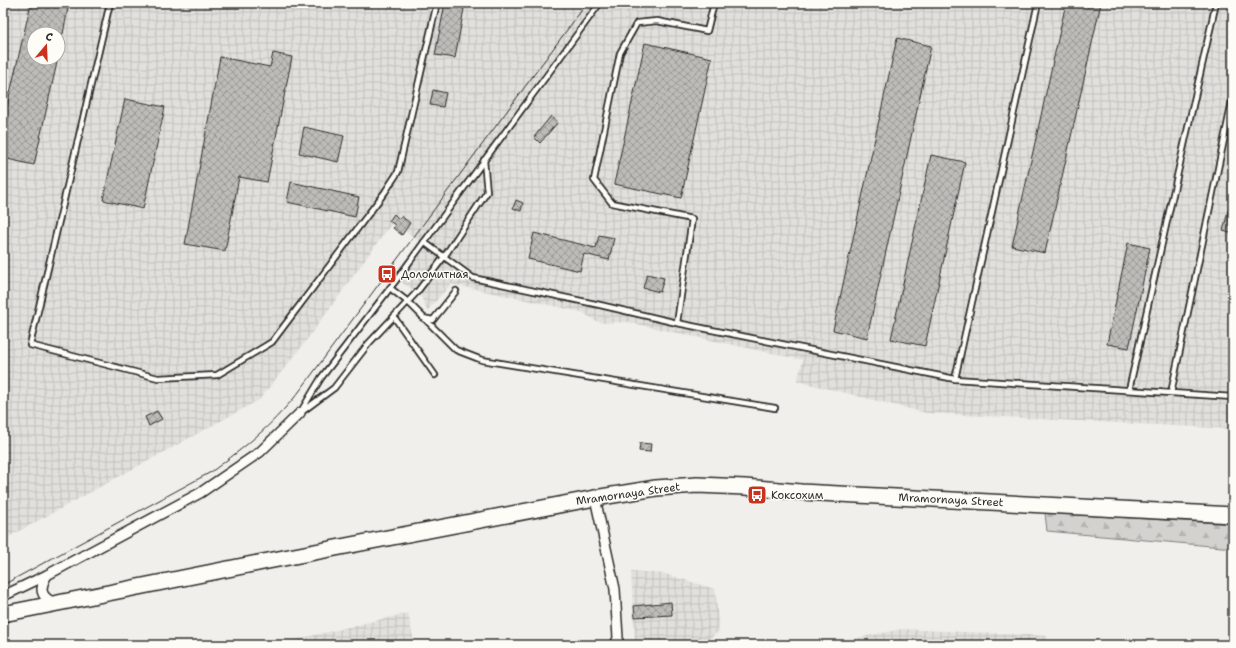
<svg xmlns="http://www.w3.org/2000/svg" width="1236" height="648" viewBox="0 0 1236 648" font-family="'Shantell Sans',sans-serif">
  <defs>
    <pattern id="industrial-grid" width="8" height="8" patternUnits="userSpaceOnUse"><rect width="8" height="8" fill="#e1e0dc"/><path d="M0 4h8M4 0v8" fill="none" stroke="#c1c0bd"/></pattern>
    <pattern id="forest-firs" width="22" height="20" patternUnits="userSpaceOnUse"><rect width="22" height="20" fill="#d3d2cf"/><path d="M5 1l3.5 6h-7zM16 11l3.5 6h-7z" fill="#b5b4b2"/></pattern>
    <pattern id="building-cross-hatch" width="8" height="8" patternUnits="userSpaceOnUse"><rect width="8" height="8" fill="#bdbcb8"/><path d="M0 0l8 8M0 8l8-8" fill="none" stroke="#9a9996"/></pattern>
  </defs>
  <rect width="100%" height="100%" fill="#f0efeb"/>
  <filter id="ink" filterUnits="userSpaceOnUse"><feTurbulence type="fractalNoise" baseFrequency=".025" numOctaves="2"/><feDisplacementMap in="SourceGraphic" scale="8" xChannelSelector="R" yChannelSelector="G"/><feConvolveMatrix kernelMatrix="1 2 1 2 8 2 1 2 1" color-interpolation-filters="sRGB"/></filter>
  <g filter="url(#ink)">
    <g fill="url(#industrial-grid)" fill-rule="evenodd">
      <path d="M3 3H1233V429L926 413 797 381 803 360 627 322 603 323 596 321 582 312 451 284 427 311 420 294 393 277 419 241 405 231 402 235 393 228 395 225 392 223 300 349 259 400 3 540ZM34 34H58V58H34Z"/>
      <path d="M631 571 665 574 715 589 719 631 702 645H635Z"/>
      <path d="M408 613 413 638 411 645H273Z"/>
      <path d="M902 629 1047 636 1048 645H824Z"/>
    </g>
    <path fill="url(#forest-firs)" stroke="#7f7e7d" d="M1045 513 1233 524V548L1047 531Z"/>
    <g fill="url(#building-cross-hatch)" stroke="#2b2b2b">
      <path d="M31 3H69L63 34H34V58H58L34 165 3 158V123Z"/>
      <path d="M445 3H465L455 58 435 55Z"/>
      <path d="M1066 3H1101L1045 253 1012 246Z"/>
      <path d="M897 38 931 46 867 338 833 330Z"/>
      <path d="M645 43 712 58 681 198 614 184Z"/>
      <path d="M273 53 292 57 267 182 239 177 225 251 185 244 220 57 270 67Z"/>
      <path d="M433 90 446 93 443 107 430 105Z"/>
      <path d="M125 99 165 107 143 209 103 200Z"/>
      <path d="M551 116 558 122 540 143 534 137Z"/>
      <path d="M304 127 344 136 338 162 299 153Z"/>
      <path d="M931 155 965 162 925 346 891 339Z"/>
      <path d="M291 182 359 197 355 217 287 202Z"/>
      <path d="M516 200 523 203 521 211 513 208Z"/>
      <path d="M1230 203H1233V234L1223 231Z"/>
      <path d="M394 214 399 219 401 216 410 223 402 235 393 228 395 225 389 221Z"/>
      <path d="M534 233 596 248 599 235 614 238 609 260 584 254 580 271 528 259Z"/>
      <path d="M1128 243 1150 248 1129 348 1107 344Z"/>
      <path d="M647 274 664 278 660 292 643 288Z"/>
      <path d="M157 411 162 419 149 426 145 417Z"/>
      <path d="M640 443 651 444 650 452 639 451Z"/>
      <path d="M671 602 672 615 635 617 634 606Z"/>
    </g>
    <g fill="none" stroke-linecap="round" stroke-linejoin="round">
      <defs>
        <g id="lane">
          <path d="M110 3 30 345 158 378 217 375 272 342 385 192 398 172 437 3"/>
          <path d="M424 242 473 278 600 305 677 323 955 379 1233 397"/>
          <path d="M390 288 408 302 456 350 482 360 775 408"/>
          <path d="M394 317 435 375"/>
          <path d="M423 318 433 320 456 291"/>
          <path d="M677 323 692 219 612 203 594 180 620 53 637 23 657 21 707 31 714 3"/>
          <path d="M955 379 1038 3"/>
          <path d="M1129 390 1216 3"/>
          <path d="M1171 393 1233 97"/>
          <path d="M303 411 334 388 369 343 417 292 444 257 487 192 484 160"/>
          <path d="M300 413 321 378 397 279 600 3"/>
        </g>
        <g id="street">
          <path d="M595 498 615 589 618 638 615 645"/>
          <path d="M47 575C39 589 40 596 54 603"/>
          <path d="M3 596 47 575 200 493 260 452 300 413"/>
        </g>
        <path id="primary" d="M3 614 268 561 595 498 656 488 697 485 745 487 801 492 1233 515"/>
      </defs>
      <use href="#lane" stroke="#2b2b2b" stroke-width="8"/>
      <use href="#street" stroke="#2b2b2b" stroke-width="12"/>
      <use href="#primary" stroke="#2b2b2b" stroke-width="18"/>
      <use href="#lane" stroke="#fdfcf7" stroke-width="4.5"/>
      <use href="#street" stroke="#fdfcf7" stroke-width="9"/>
      <use href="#primary" stroke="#fdfcf7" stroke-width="15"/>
      <path stroke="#2b2b2b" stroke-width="1" d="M3 585 211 472C237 453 263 433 285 408 294 399 302 388 310 377L587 3"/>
    </g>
  </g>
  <defs>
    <symbol id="bus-square" viewBox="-11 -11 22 22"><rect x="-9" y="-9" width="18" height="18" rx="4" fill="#c8321e" stroke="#fdfcf7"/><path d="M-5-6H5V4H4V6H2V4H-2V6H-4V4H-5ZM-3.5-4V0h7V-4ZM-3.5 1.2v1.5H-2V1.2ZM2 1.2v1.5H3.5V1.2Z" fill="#fff"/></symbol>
  </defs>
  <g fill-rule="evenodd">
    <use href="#bus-square" x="376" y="263" width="22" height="22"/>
    <use href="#bus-square" x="746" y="484" width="22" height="22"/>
  </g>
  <g text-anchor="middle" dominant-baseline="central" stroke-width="3" stroke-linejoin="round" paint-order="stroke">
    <g font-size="11" fill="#2b2b2b" stroke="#fdfcf7" text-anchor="start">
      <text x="401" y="274">Доломитная</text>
      <text x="771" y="495">Коксохим</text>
    </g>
    <g font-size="11" fill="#2b2b2b" stroke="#fdfcf7">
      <text transform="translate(628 494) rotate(-8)">Mramornaya Street</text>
      <text transform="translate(951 500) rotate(3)">Mramornaya Street</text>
    </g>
  </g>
  <rect width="1236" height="648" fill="none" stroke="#fdfcf7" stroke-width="16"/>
  <rect x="8" y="8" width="1220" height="632" fill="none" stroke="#2b2b2b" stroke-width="1.5" filter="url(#ink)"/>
  <g transform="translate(46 46) rotate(19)"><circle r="19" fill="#fdfcf7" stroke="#a9a8a5"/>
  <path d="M0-3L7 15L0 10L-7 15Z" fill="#c8321e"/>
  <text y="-6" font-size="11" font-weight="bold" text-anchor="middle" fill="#2b2b2b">С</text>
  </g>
</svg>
